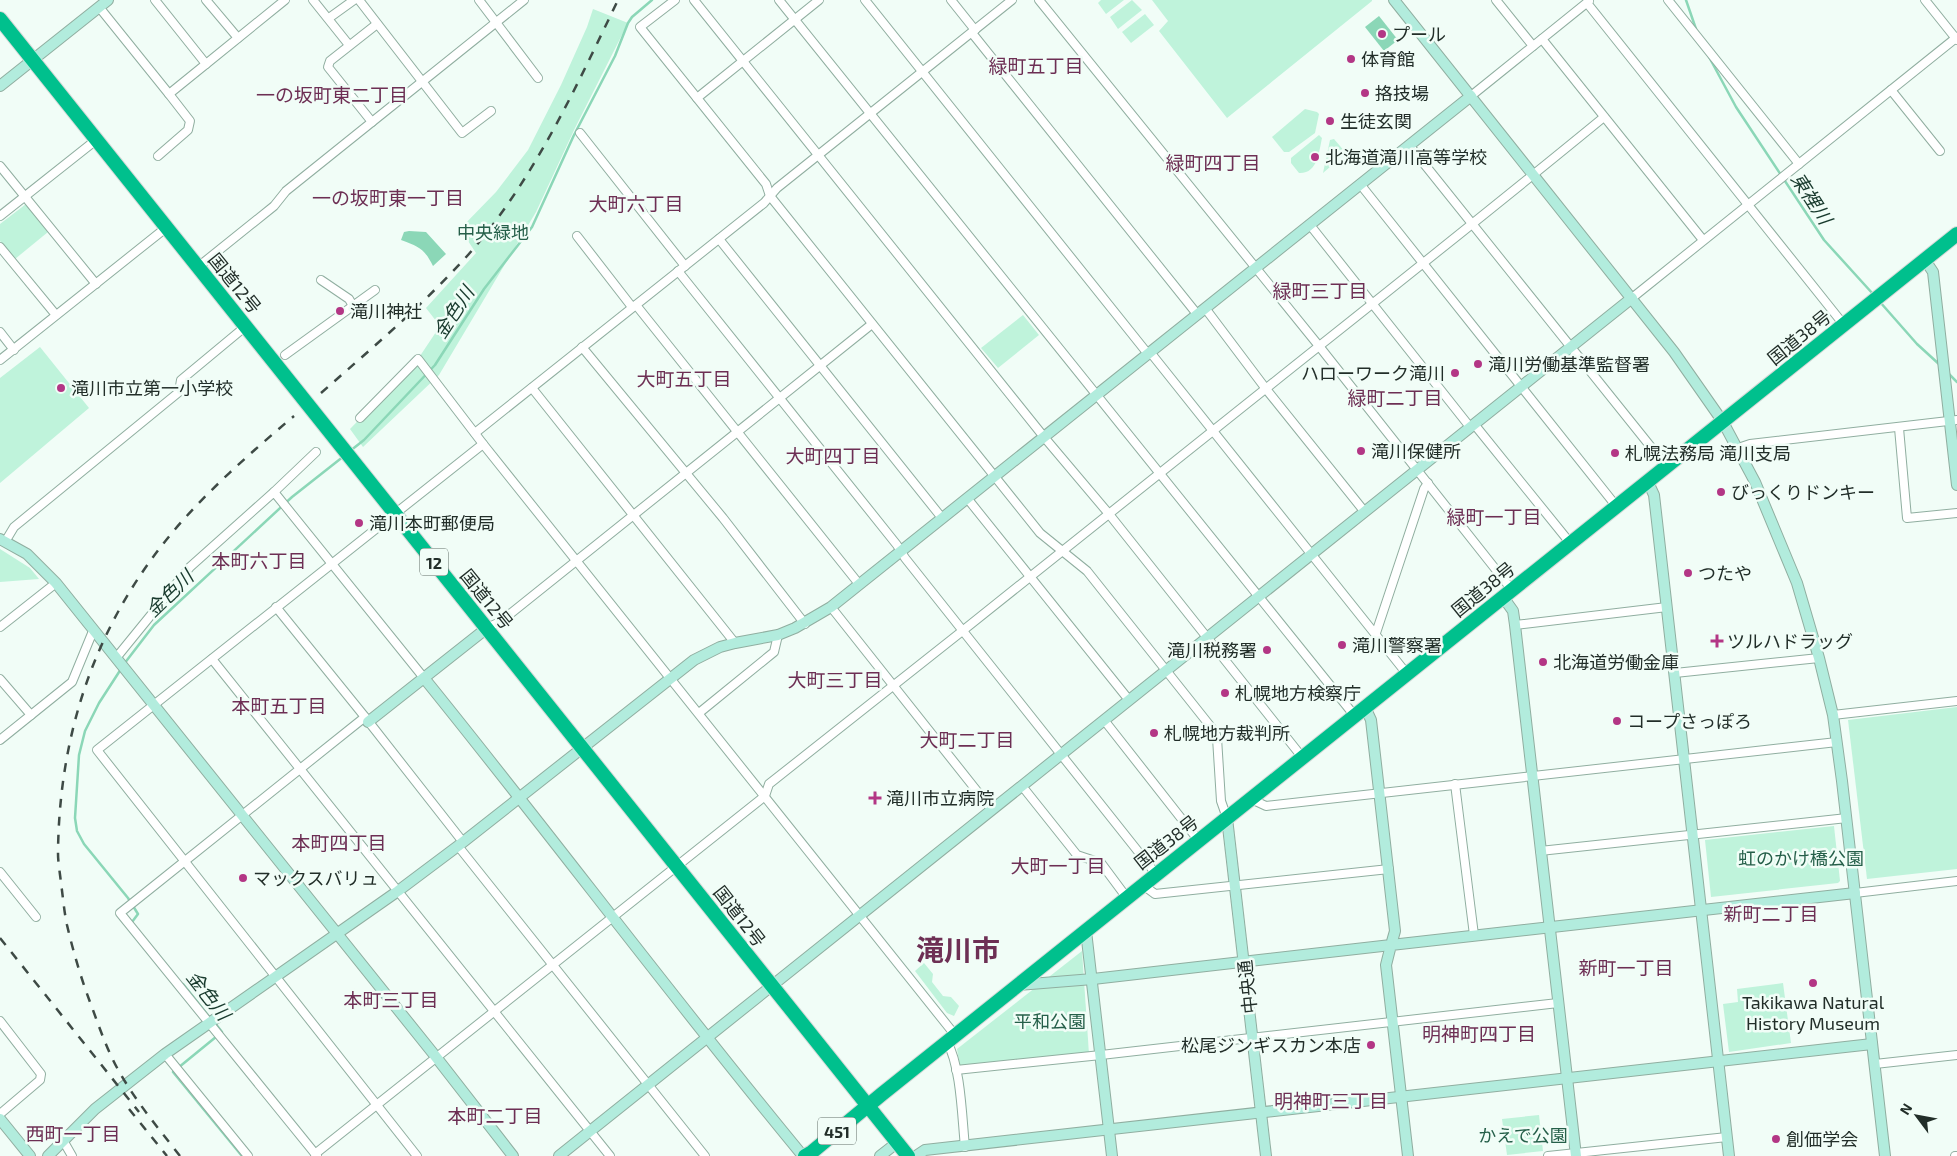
<svg xmlns="http://www.w3.org/2000/svg" width="1957" height="1156" viewBox="0 0 1957 1156" font-family="'Exo 2','Noto Sans JP',sans-serif">
  <rect width="100%" height="100%" fill="#f1fdf7"/>
  <g fill="#bff3db">
    <path d="M1101 0H1124L1106 14 1098 3Z"/>
    <path d="M1132 0 1142 10 1118 29 1110 17Z"/>
    <path d="M1152 0H1372V1L1227 118 1159 31 1168 21Z"/>
    <path d="M593 9 628 23 575 128 536 212 439 375 363 447 350 429 418 359 440 326 426 308 476 253 460 229 496 192 528 150 561 85 587 27Z"/>
    <path d="M1145 14 1154 25 1131 43 1122 32Z"/>
    <path d="M1305 109 1317 112 1319 114 1315 133 1289 152H1284L1272 137Z"/>
    <path d="M1319 135 1322 138C1319 151 1318 174 1299 173L1291 163V158Z"/>
    <path d="M1334 139 1346 153 1323 173 1330 140Z"/>
    <path d="M26 204 48 232 15 259 0 241V224Z"/>
    <path d="M1023 315 1039 335 998 368 981 348Z"/>
    <path d="M40 347 89 408 0 483V378Z"/>
    <path d="M0 549 30 568 39 579 0 582Z"/>
    <path d="M1957 707V869L1867 879 1848 720Z"/>
    <path d="M1834 826 1840 881 1838 883 1711 897 1705 840Z"/>
    <path d="M1082 951 1089 1054 960 1067 957 1049Z"/>
    <path d="M924 963 933 974 932 982 943 996 951 997 959 1006 954 1016 947 1013 915 971Z"/>
    <path d="M1783 983 1791 1043 1729 1052 1723 1004 1738 1002 1737 989Z"/>
    <path d="M1539 1115 1543 1151 1507 1155 1502 1119Z"/>
  </g>
  <g fill="#8bd7b7">
    <path d="M1379 16 1398 40 1384 51 1365 27Z"/>
    <path d="M409 231 426 232 446 254 433 266C424 248 419 247 401 240L404 232Z"/>
  </g>
  <g fill="none" stroke-linecap="round" stroke-linejoin="round">
    <g stroke="#8bd7b7" stroke-width="2.5">
      <path d="M1686 0 1696 29"/>
      <path d="M1708 55 1736 107 1824 240 1873 294"/>
      <path d="M1880 302 1917 344 1940 365"/>
      <path d="M1947 372 1957 382"/>
      <path d="M350 451 364 440 435 365 484 289 532 227 574 135 615 56 628 23 632 17 652 0"/>
      <path d="M124 664 154 625 292 497 344 456"/>
      <path d="M121 669 99 703 85 731 79 755 75 818 77 831 84 844 128 898 138 914 132 922"/>
      <path d="M183 984 211 1019"/>
      <path d="M215 1023 222 1032 173 1072 242 1156"/>
    </g>
    <defs>
      <g id="street">
        <path d="M155 0 206 64"/>
        <path d="M206 0 238 38"/>
        <path d="M313 0 349 45"/>
        <path d="M359 0 462 133 491 111"/>
        <path d="M479 0 538 78"/>
        <path d="M675 0 640 27 766 184 770 196 1040 533 1087 571 1215 732 1217 738 1221 801 1227 818"/>
        <path d="M694 0 1044 437 1109 514 1302 757"/>
        <path d="M779 0 1354 715"/>
        <path d="M865 0 1148 354"/>
        <path d="M951 0 975 30"/>
        <path d="M1039 0 1319 346 1512 590"/>
        <path d="M1496 0 1533 46"/>
        <path d="M1668 0 1799 164"/>
        <path d="M1925 0 1957 40"/>
        <path d="M1587 3 1844 325"/>
        <path d="M99 7 169 94 285 0"/>
        <path d="M329 18 354 0"/>
        <path d="M972 33 1197 314"/>
        <path d="M1542 39 1703 240"/>
        <path d="M1891 90 1940 151"/>
        <path d="M1471 96 1589 1"/>
        <path d="M697 98 819 0"/>
        <path d="M372 122 328 67 330 61 377 24"/>
        <path d="M580 133 685 266"/>
        <path d="M1409 145 1667 467"/>
        <path d="M158 156 188 130 190 121 169 94"/>
        <path d="M0 166 96 284"/>
        <path d="M1360 184 1617 507"/>
        <path d="M0 216 96 140"/>
        <path d="M1310 225 1470 427"/>
        <path d="M577 236 632 307"/>
        <path d="M719 239 942 518"/>
        <path d="M0 247 56 315"/>
        <path d="M198 267 274 206 286 191 524 0"/>
        <path d="M678 271 897 545 905 558 1156 874"/>
        <path d="M321 280 349 299 353 306"/>
        <path d="M1632 298 1957 37"/>
        <path d="M636 305 859 584"/>
        <path d="M1205 308 1266 389 1364 511"/>
        <path d="M0 332 14 350"/>
        <path d="M582 347 723 518 805 624"/>
        <path d="M1150 352 1407 674"/>
        <path d="M285 355 375 290"/>
        <path d="M0 360 167 227"/>
        <path d="M532 388 735 643"/>
        <path d="M360 418 418 359 483 444 955 1035"/>
        <path d="M1474 424 1571 544"/>
        <path d="M1899 428 1907 518 1957 513"/>
        <path d="M475 433 764 203 777 188 1012 0"/>
        <path d="M1738 448 1750 444 1957 420"/>
        <path d="M274 492 316 452"/>
        <path d="M967 498 1129 700"/>
        <path d="M5 542 14 527 179 392 181 380 246 326"/>
        <path d="M276 607 365 717 463 842"/>
        <path d="M831 607 992 810"/>
        <path d="M1515 625 1667 607"/>
        <path d="M0 627 56 583"/>
        <path d="M487 628 500 622 872 324"/>
        <path d="M1376 633 1424 489 1428 483"/>
        <path d="M116 658 190 567 274 492 424 678"/>
        <path d="M212 659 610 1156"/>
        <path d="M1675 673 1819 658"/>
        <path d="M0 679 31 715"/>
        <path d="M699 713 774 652 778 635"/>
        <path d="M1833 715 1957 701"/>
        <path d="M1104 720 1199 841"/>
        <path d="M0 740 72 682 93 631"/>
        <path d="M1455 784 1474 935"/>
        <path d="M1022 786 1077 855 1101 863 1127 898"/>
        <path d="M1251 799 1266 806 1837 742"/>
        <path d="M458 846 705 1156"/>
        <path d="M1540 851 1847 818"/>
        <path d="M0 872 36 917"/>
        <path d="M1143 885 1155 894 1389 869"/>
        <path d="M1855 893 1957 881"/>
        <path d="M0 1021 41 1074 40 1080 0 1114"/>
        <path d="M947 1042C961 1066 962 1118 965 1147"/>
        <path d="M165 1054 248 1156"/>
        <path d="M1875 1064 1957 1055"/>
        <path d="M956 1070 1101 1055 1558 1003"/>
        <path d="M64 1142 72 1156"/>
        <path d="M315 1154 765 796 769 784C918 667 1066 548 1214 430 1344 326 1475 223 1604 117"/>
        <path d="M317 1156 120 913 365 717"/>
        <path d="M417 1156 97 750 483 444"/>
        <path d="M1548 1156 1727 1137"/>
        <path d="M1955 1156H1957"/>
      </g>
      <g id="secondary">
        <path d="M1394 0 1674 352 1723 422 1755 482 1797 583 1819 658 1833 715 1842 781 1885 1156"/>
        <path d="M0 86 108 0"/>
        <path d="M1925 260 1933 272 1957 485"/>
        <path d="M1648 482 1654 495 1729 1156"/>
        <path d="M0 539 27 554 56 583 436 1057 513 1156"/>
        <path d="M1503 597 1513 611 1515 625 1576 1156"/>
        <path d="M424 678C552 836 673 999 803 1156"/>
        <path d="M368 722 487 628"/>
        <path d="M1227 818 1266 1156"/>
        <path d="M1086 931 1112 1156"/>
        <path d="M1018 985 1093 979 1391 945 1395 931 1371 720 1365 707"/>
        <path d="M0 1119 30 1156"/>
        <path d="M48 1156 95 1109 165 1054 398 891 458 846 694 660 720 647 735 643 778 635 795 628 831 607 1471 96"/>
        <path d="M559 1156 1632 298"/>
        <path d="M880 1156 898 1142"/>
        <path d="M916 1156 925 1150 1872 1044"/>
        <path d="M1408 1156 1386 965 1391 945 1855 893"/>
      </g>
      <g id="highway">
        <path d="M0 19 908 1156"/>
        <path d="M805 1156 812 1152 882 1094 1957 234"/>
      </g>
    </defs>
    <use href="#street" stroke="#90aea0" stroke-width="10"/>
    <use href="#secondary" stroke="#90aea0" stroke-width="12"/>
    <use href="#highway" stroke="#d7d9d8" stroke-width="16"/>
    <use href="#street" stroke="#fff" stroke-width="8"/>
    <use href="#secondary" stroke="#b2ecdd" stroke-width="10"/>
    <use href="#highway" stroke="#00c08d" stroke-width="14"/>
    <g stroke="#3e4a45" stroke-width="2.5" stroke-dasharray="9 9" stroke-linecap="butt">
      <path d="M321 393C371 349 423 305 468 255 534 180 575 89 618 0"/>
      <path d="M0 938 139 1112"/>
      <path d="M129 1109 167 1156"/>
      <path d="M180 1156C159 1129 137 1103 120 1073 107 1051 99 1026 90 1002 81 978 73 951 67 925 64 911 63 897 61 883 60 873 58 863 58 853 59 739 92 634 163 544 199 498 249 454 294 416"/>
    </g>
  </g>
  <g fill="#b33685" stroke="#f1fdf7" stroke-width="2">
    <circle cx="1382" cy="34" r="5"/>
    <circle cx="1351" cy="59" r="5"/>
    <circle cx="1365" cy="93" r="5"/>
    <circle cx="1330" cy="121" r="5"/>
    <circle cx="1315" cy="157" r="5"/>
    <circle cx="340" cy="311" r="5"/>
    <circle cx="1478" cy="364" r="5"/>
    <circle cx="1455" cy="373" r="5"/>
    <circle cx="61" cy="388" r="5"/>
    <circle cx="1361" cy="451" r="5"/>
    <circle cx="1615" cy="453" r="5"/>
    <circle cx="1721" cy="492" r="5"/>
    <circle cx="359" cy="523" r="5"/>
    <circle cx="1688" cy="573" r="5"/>
    <path d="M1714.5 633.5h5v5h5v5h-5v5h-5v-5h-5v-5h5z"/>
    <circle cx="1342" cy="645" r="5"/>
    <circle cx="1267" cy="650" r="5"/>
    <circle cx="1543" cy="662" r="5"/>
    <circle cx="1225" cy="693" r="5"/>
    <circle cx="1617" cy="721" r="5"/>
    <circle cx="1154" cy="733" r="5"/>
    <path d="M872.5 790.5h5v5h5v5h-5v5h-5v-5h-5v-5h5z"/>
    <circle cx="243" cy="878" r="5"/>
    <circle cx="1813" cy="983" r="5"/>
    <circle cx="1371" cy="1045" r="5"/>
    <circle cx="1776" cy="1139" r="5"/>
  </g>
  <g text-anchor="middle" dominant-baseline="central" stroke-width="5" stroke-linejoin="round" paint-order="stroke">
    <g fill="#f1fdf7" stroke="#606c67" stroke-width="1">
      <rect x="420" y="548.5" width="28" height="27" rx="4"/>
      <rect x="818" y="1117.5" width="38" height="27" rx="4"/>
    </g>
    <g font-size="16" font-weight="bold" fill="#222e29">
      <text x="434" y="562">12</text>
      <text x="837" y="1131">451</text>
    </g>
    <g font-size="18" fill="#222e29" stroke="#f1fdf7" text-anchor="start">
      <text x="1392" y="34">プール</text>
      <text x="1361" y="59">体育館</text>
      <text x="1375" y="93">挌技場</text>
      <text x="1340" y="121">生徒玄関</text>
      <text x="1325" y="157">北海道滝川高等学校</text>
      <text x="350" y="311">滝川神社</text>
      <text x="1488" y="364">滝川労働基準監督署</text>
      <text x="1445" y="373" text-anchor="end">ハローワーク滝川</text>
      <text x="71" y="388">滝川市立第一小学校</text>
      <text x="1371" y="451">滝川保健所</text>
      <text x="1625" y="453">札幌法務局 滝川支局</text>
      <text x="1731" y="492">びっくりドンキー</text>
      <text x="369" y="523">滝川本町郵便局</text>
      <text x="1698" y="573">つたや</text>
      <text x="1727" y="641">ツルハドラッグ</text>
      <text x="1352" y="645">滝川警察署</text>
      <text x="1257" y="650" text-anchor="end">滝川税務署</text>
      <text x="1553" y="662">北海道労働金庫</text>
      <text x="1235" y="693">札幌地方検察庁</text>
      <text x="1627" y="721">コープさっぽろ</text>
      <text x="1164" y="733">札幌地方裁判所</text>
      <text x="886" y="798">滝川市立病院</text>
      <text x="253" y="878">マックスバリュ</text>
      <text x="1813" y="1002" text-anchor="middle">Takikawa Natural<tspan x="1813" dy="21">History Museum</tspan></text>
      <text x="1361" y="1045" text-anchor="end">松尾ジンギスカン本店</text>
      <text x="1786" y="1139">創価学会</text>
    </g>
    <g font-size="18" fill="#255f49" stroke="#f1fdf7">
      <text x="493" y="232">中央緑地</text>
      <text x="1801" y="858">虹のかけ橋公園</text>
      <text x="1050" y="1021">平和公園</text>
      <text x="1523" y="1135">かえで公園</text>
    </g>
    <g font-size="18" fill="#222e29" stroke="#f1fdf7">
      <text transform="translate(235 283) rotate(51)">国道12号</text>
      <text transform="translate(1799 337) rotate(-39)">国道38号</text>
      <text transform="translate(1483 589) rotate(-39)">国道38号</text>
      <text transform="translate(487 599) rotate(51)">国道12号</text>
      <text transform="translate(1166 842) rotate(-38)">国道38号</text>
      <text transform="translate(740 916) rotate(52)">国道12号</text>
      <text transform="translate(1247 987) rotate(-96)">中央通</text>
    </g>
    <g font-size="19" fill="#6d2f54" stroke="#f1fdf7">
      <text x="1036" y="65">緑町五丁目</text>
      <text x="332" y="94">一の坂町東二丁目</text>
      <text x="1213" y="162">緑町四丁目</text>
      <text x="388" y="197">一の坂町東一丁目</text>
      <text x="636" y="203">大町六丁目</text>
      <text x="1320" y="290">緑町三丁目</text>
      <text x="684" y="378">大町五丁目</text>
      <text x="1395" y="397">緑町二丁目</text>
      <text x="833" y="455">大町四丁目</text>
      <text x="1494" y="516">緑町一丁目</text>
      <text x="259" y="560">本町六丁目</text>
      <text x="835" y="679">大町三丁目</text>
      <text x="279" y="705">本町五丁目</text>
      <text x="967" y="739">大町二丁目</text>
      <text x="339" y="842">本町四丁目</text>
      <text x="1058" y="865">大町一丁目</text>
      <text x="1771" y="913">新町二丁目</text>
      <text x="1626" y="967">新町一丁目</text>
      <text x="391" y="999">本町三丁目</text>
      <text x="1479" y="1033">明神町四丁目</text>
      <text x="1331" y="1100">明神町三丁目</text>
      <text x="495" y="1115">本町二丁目</text>
      <text x="73" y="1133">西町一丁目</text>
    </g>
    <g font-size="19" font-style="italic" fill="#183a2d" stroke="#f1fdf7">
      <text transform="translate(1812 198) rotate(57)">東裡川</text>
      <text transform="translate(453 312) rotate(-57)">金色川</text>
      <text transform="translate(169 593) rotate(-44)">金色川</text>
      <text transform="translate(209 995) rotate(52)">金色川</text>
    </g>
    <g font-size="28" font-weight="bold" fill="#6d2f54" stroke="#f1fdf7">
      <text x="958" y="949">滝川市</text>
    </g>
  </g>
  <g transform="translate(1917 1116) rotate(302)" stroke="#f1fdf7" stroke-width="4" paint-order="stroke">
  <path d="M0-4L9 19L0 12L-9 19Z" fill="#222e29"/>
  <text y="-8" font-size="14" font-weight="bold" text-anchor="middle" fill="#222e29">N</text>
  </g>
</svg>
